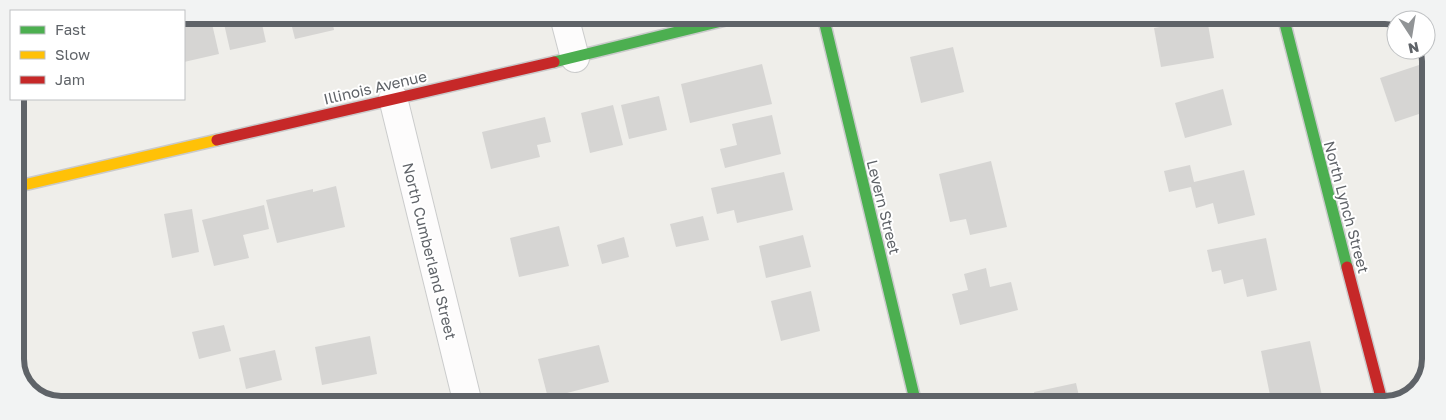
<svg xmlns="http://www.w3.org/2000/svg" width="1446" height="420" viewBox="0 0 1446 420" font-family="'Golos Text',sans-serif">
  <rect width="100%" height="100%" fill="#efeeea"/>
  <g fill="#d6d5d3">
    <path d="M210 15 219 54 184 62V20Z"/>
    <path d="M222 15H260L266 42 230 50Z"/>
    <path d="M289 15H331L334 30 295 39Z"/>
    <path d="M1207 19 1214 58 1161 67 1154 28Z"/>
    <path d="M953 47 964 92 921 103 910 57Z"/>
    <path d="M1431 61V110L1395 122 1380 78Z"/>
    <path d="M762 64 772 104 690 123 681 84Z"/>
    <path d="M1223 89 1232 125 1185 138 1175 103Z"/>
    <path d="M659 96 667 130 629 139 621 105Z"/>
    <path d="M613 105 623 145 590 153 581 113Z"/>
    <path d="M772 115 781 154 725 168 720 149 737 145 732 124Z"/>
    <path d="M545 117 551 142 537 145 540 157 491 169 482 132Z"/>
    <path d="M991 161 1007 227 970 235 966 219 950 222 939 174Z"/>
    <path d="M1190 165 1194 182 1244 170 1255 215 1218 224 1213 203 1196 208 1191 187 1169 192 1164 171Z"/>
    <path d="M784 172 793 210 737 223 734 210 717 214 711 188Z"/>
    <path d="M336 186 345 227 277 243 266 200 313 189V192Z"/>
    <path d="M264 205 269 229 243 235 249 258 214 266 202 220Z"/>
    <path d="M192 209 199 252 172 258 164 214Z"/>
    <path d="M1430 213V243H1429L1424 214Z"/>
    <path d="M703 216 709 240 676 247 670 224Z"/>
    <path d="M559 226 569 266 519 277 510 238Z"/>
    <path d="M803 235 811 267 766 278 759 246Z"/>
    <path d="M624 237 629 257 602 264 597 245Z"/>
    <path d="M1266 238 1277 290 1247 297 1243 279 1224 284 1221 270 1212 272 1207 250Z"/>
    <path d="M986 268 990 287 1011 282 1018 310 960 325 952 294 968 290 964 274Z"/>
    <path d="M811 291 820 331 781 341 771 301Z"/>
    <path d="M224 325 231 351 199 359 192 332Z"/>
    <path d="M370 336 377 374 322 385 315 347Z"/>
    <path d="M1310 341 1324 405H1272L1261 351Z"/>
    <path d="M599 345 609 382 548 398 538 359Z"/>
    <path d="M275 350 282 380 246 389 239 358Z"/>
    <path d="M1076 383 1081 405H1037L1034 392Z"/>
  </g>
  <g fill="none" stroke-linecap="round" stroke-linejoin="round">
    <defs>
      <g id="street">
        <path d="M564 16 575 58"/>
        <path d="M393 98 468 404"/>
      </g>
      <g id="fast">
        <path d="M823 16 916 404"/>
        <path d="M1283 16 1347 267"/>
        <path d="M554 62 742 16"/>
      </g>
      <path id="slow" d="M15 187 217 140"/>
      <g id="jam">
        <path d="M217 140 554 62"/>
        <path d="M1347 267 1383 405"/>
      </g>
    </defs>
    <use href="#street" stroke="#cbcccc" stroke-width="30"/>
    <use href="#fast" stroke="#cacacb" stroke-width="14"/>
    <use href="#slow" stroke="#cacacb" stroke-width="14"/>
    <use href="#jam" stroke="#cacacb" stroke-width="14"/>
    <use href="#street" stroke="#fdfcfc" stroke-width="28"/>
    <use href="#fast" stroke="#4caf50" stroke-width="11"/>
    <use href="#slow" stroke="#ffc107" stroke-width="11"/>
    <use href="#jam" stroke="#c62828" stroke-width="11"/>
  </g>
  <g text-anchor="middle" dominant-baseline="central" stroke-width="4" stroke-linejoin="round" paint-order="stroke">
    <g font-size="15" fill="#5f6368" stroke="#fff">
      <text transform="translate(375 87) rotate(-13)">Illinois Avenue</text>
      <text transform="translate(884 207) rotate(76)">Levern Street</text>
      <text transform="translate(1347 207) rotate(75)">North Lynch Street</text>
      <text transform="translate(430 251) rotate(76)">North Cumberland Street</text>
    </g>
  </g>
  <path d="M0 0H1446V420H0ZM61 24H1385A37 37 0 0 1 1422 61V359A37 37 0 0 1 1385 396H61A37 37 0 0 1 24 359V61A37 37 0 0 1 61 24Z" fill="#f2f3f3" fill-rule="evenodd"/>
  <path fill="none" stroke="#5f6368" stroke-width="6" d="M61 24H1385A37 37 0 0 1 1422 61V359A37 37 0 0 1 1385 396H61A37 37 0 0 1 24 359V61A37 37 0 0 1 61 24Z"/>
  <rect x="10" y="10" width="175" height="90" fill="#ffffff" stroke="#bfc1c3"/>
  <rect x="20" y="26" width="25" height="8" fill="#4caf50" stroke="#bfc1c3"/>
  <text x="55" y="35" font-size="15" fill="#5f6368">Fast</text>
  <rect x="20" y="51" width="25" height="8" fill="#ffc107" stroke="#bfc1c3"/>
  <text x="55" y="60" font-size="15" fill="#5f6368">Slow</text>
  <rect x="20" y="76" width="25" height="8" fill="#c62828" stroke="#bfc1c3"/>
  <text x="55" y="85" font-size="15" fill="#5f6368">Jam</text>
  <g transform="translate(1411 35) rotate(168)"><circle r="24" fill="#ffffff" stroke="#bfc1c3"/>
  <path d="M0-4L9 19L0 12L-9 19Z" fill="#919496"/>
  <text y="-8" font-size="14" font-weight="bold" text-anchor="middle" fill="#5f6368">N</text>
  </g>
</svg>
